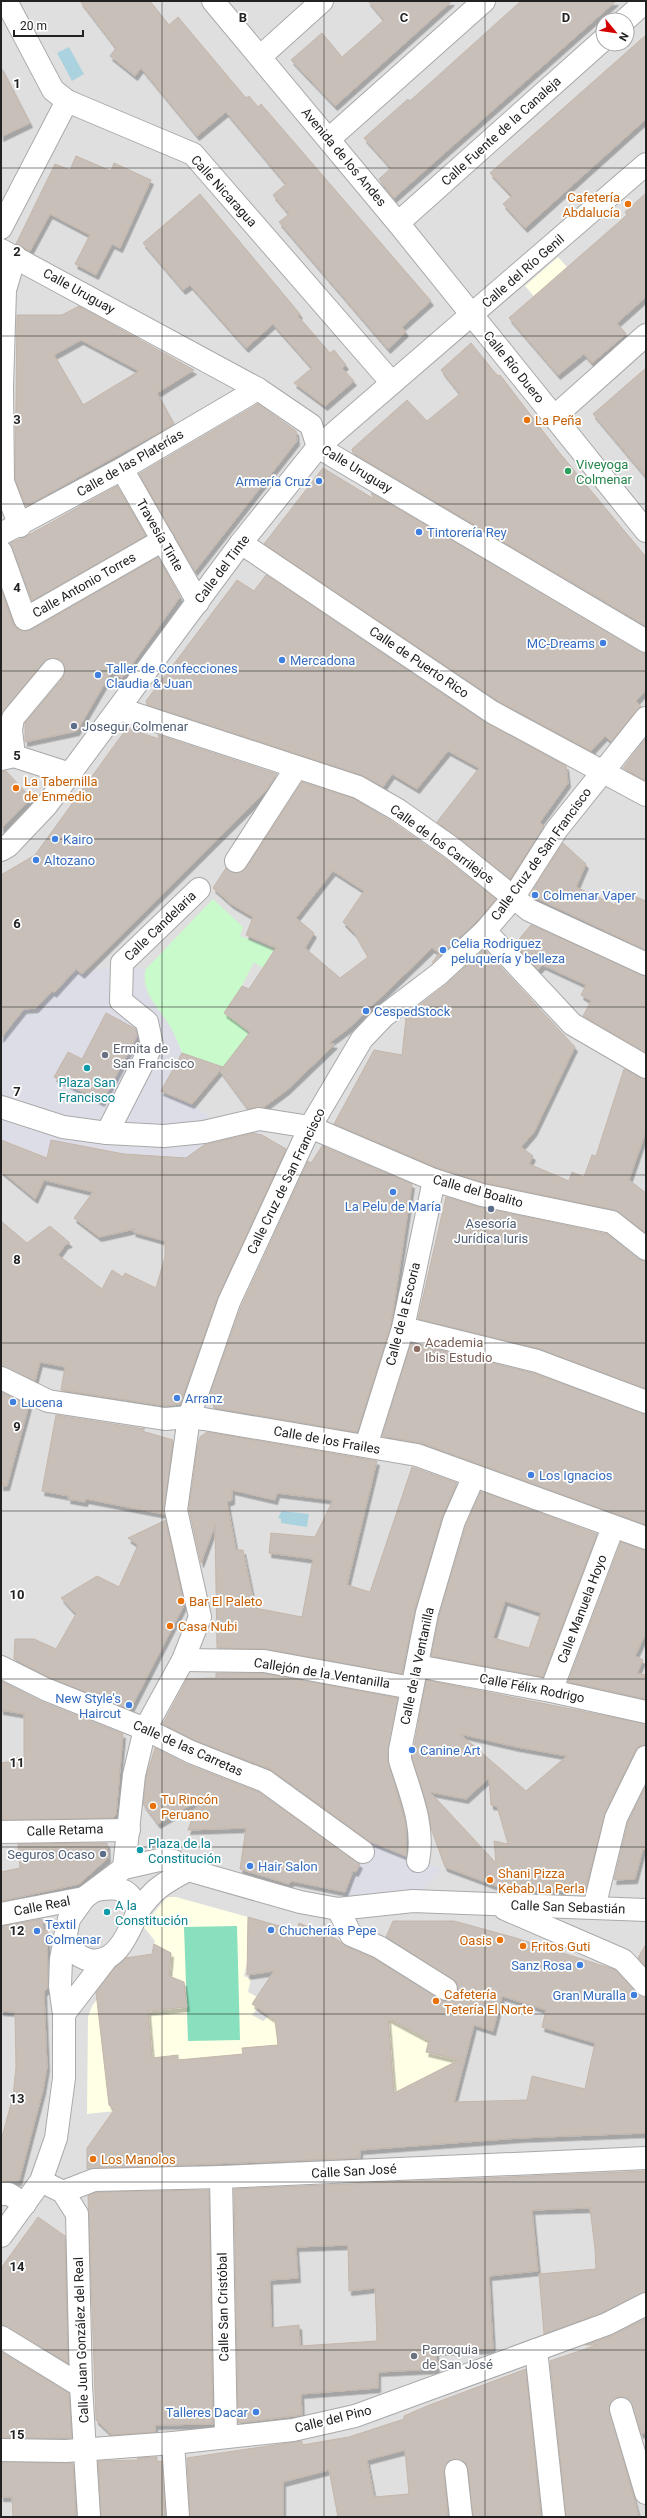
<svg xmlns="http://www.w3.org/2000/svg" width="647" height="2518" viewBox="0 0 647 2518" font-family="Roboto,sans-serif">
  <defs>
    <filter id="shadow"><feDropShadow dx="2.5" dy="4.5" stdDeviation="0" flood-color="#0004"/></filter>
  </defs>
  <rect width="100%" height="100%" fill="#f2efe9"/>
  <path fill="#e0dfdf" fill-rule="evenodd" d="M1 1H646V2517H1ZM603 20H627V44H603Z"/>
  <g fill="#ffffe5">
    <path d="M558 257 592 295 559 325 525 286Z"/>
    <path d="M170 1897H176L248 1917 247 1963 244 1976 251 1979 248 1992 257 1997 258 2008 252 2015 263 2021 274 2011 393 2014 400 2025 466 2056 442 2144 400 2147 393 2082 87 2114 88 2017 92 2006 99 1997 169 1976 171 1953 154 1944 155 1941 143 1926 166 1898Z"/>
  </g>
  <path fill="#c8facc" d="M213 899 243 927 240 936 274 949 263 968 254 962 236 997H234L225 1013 236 1020 249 1034 223 1067 182 1053C179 1045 176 1037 172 1030 161 1008 142 997 145 970Z"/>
  <path fill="#88e0be" d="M237 1926 240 2040 188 2041 184 1927Z"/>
  <g fill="#dddde8">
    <path d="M122 963 145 970 143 982 148 996 172 1030 182 1053 161 1091 192 1104 214 1120 259 1119 262 1135 243 1132 218 1139 198 1149 202 1156 186 1158 124 1154 51 1140 48 1156 14 1145 13 1147 1 1140V1038L24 1009 36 1008 73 967 82 974Z"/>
    <path d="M373 1842 442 1869 413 1901 338 1909 358 1863Z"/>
  </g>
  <g fill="#aad3df">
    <path d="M69 47 84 74 72 81 57 53Z"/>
    <path d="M282 1511 309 1514 307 1527 281 1523V1519L278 1518Z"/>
  </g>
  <g fill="#c7bfb8" stroke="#c4b6ab" fill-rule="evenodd" filter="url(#shadow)">
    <path d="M80 1H150L169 25 178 17 246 98 249 96 258 107 261 104 431 301 402 327 406 332 388 349 279 222 289 214 273 195 286 184 226 112 197 136 141 68 135 76 110 56 116 48Z"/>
    <path d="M368 1H452L335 106 291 60 322 33 342 57 384 20Z"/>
    <path d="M521 1H616L394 198 379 179 391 168 364 138 408 99 410 101Z"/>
    <path d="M646 35V119L525 228 503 204 512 196 490 173Z"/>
    <path d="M1 67 30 123 1 137Z"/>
    <path d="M76 156 111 171 114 163 151 180 120 248 112 244 96 275 75 264 90 235 50 214 30 251 16 244 55 164 70 170Z"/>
    <path d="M646 193V297L617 323 626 334 592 363 584 354 558 375 509 318 627 215 625 212Z"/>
    <path d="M200 194 300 314 298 316 330 353 334 350 346 365 342 368 354 381 325 406 294 383 312 368 273 324 246 348 190 285 183 290 143 243Z"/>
    <path d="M79 306 194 370 157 393 174 424 26 506 15 480 17 315H62ZM81 340 139 371 83 405 54 355Z"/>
    <path d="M471 343 496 374 499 376 500 375 558 451 646 557V626L353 453 352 449 407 400 427 421 460 394 441 370Z"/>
    <path d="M646 368V477L593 414Z"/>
    <path d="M258 404 296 431 297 441 195 571 139 474Z"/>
    <path d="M323 468 374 499 371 493 646 653V690L636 701 641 706 611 742 605 736 591 751 498 701 264 544Z"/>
    <path d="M117 486 146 536 32 601 10 543 25 537Z"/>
    <path d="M158 557 180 597 133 663 122 678 112 671 77 731 25 742V723L63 678 65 666 56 658 44 662 1 715V589L13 624 18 629 25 631 31 630Z"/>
    <path d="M266 575 485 722 566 766 568 783 540 822 544 826 510 879 437 822 479 768 448 751 417 789 392 774 383 787 362 775 147 705 146 701 237 580 254 591Z"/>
    <path d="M127 728 159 739 158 735 277 774 265 792 82 974 76 969 54 993 52 991 36 1008 24 1009 1 1038V875L35 855Z"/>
    <path d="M646 738V781L623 768Z"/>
    <path d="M1 771H6L31 798 1 829Z"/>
    <path d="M302 782 353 798 391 821 444 858 496 899 476 922 432 963 439 953 432 948 349 1028 329 1043 335 1044 287 1090 264 1107 248 1109 220 1071 250 1032 224 1013 242 986 249 989 276 948 246 935 253 917 231 904 213 888 226 868 236 873 246 868ZM333 871 364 891 343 922 355 934 368 957 340 978 305 948 314 933 296 918Z"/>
    <path d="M563 843 586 864 576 887 615 905 621 893 628 896 629 894 646 901V950L530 895Z"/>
    <path d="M531 925 646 976V1053L583 1016 591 1001 581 995 586 985 543 965 538 970 515 944Z"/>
    <path d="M484 949 575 1047 534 1132 521 1147 533 1156 529 1164 569 1181 572 1172 584 1177 592 1155 596 1156 624 1069 646 1079V1131L629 1180 646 1193V1233L615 1210 485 1183 438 1168 334 1124 374 1050 402 1055 406 1018 404 1017 447 984Z"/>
    <path d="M106 1013 136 1029 137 1036 102 1102 54 1077 68 1052 82 1059Z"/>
    <path d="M182 1053 223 1067 192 1104 161 1091Z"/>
    <path d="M253 1133 262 1135 286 1149 218 1297 180 1404 165 1406 61 1390 65 1367 40 1362 35 1381 1 1366V1221L27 1243 50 1226 70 1243 66 1244 58 1255 102 1289 112 1270 123 1277 125 1273 156 1288 165 1257V1241L133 1232 135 1229 99 1237 74 1218 93 1192 44 1180 35 1199 1 1171V1140L47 1158 51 1140 124 1154 186 1158 204 1145Z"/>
    <path d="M322 1146 412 1184 391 1325 357 1432 214 1408 210 1393 241 1307 308 1161 311 1163Z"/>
    <path d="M446 1197 479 1207 607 1234 638 1259 646 1261V1389L540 1349 418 1319Z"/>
    <path d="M411 1343 533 1373 646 1414V1525L421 1443 382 1436Z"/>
    <path d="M1 1392 29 1405 7 1486H1Z"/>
    <path d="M56 1415 145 1429 142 1431 173 1440 164 1514 86 1499 85 1502 68 1499 69 1496 42 1491Z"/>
    <path d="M207 1432 377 1461 347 1585 370 1592 412 1467 457 1483 442 1517 415 1609 402 1674 266 1649 217 1648 215 1525 201 1563 189 1509 197 1448 200 1437ZM232 1490 275 1500 277 1493 333 1500 315 1537 271 1533 269 1553 313 1559 302 1617 255 1608 243 1550H236L227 1502 232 1500Z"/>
    <path d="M481 1491 597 1534 543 1677 431 1656 439 1616 466 1525ZM505 1601 541 1613 529 1648 493 1638Z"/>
    <path d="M166 1520 184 1605 130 1710 50 1678 14 1659 15 1639H34L56 1649 76 1614 61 1598 97 1576 119 1587 138 1545 128 1538Z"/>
    <path d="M621 1542 646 1550V1633L635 1656 643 1660 637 1673 646 1675V1699L568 1682Z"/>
    <path d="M216 1673H263L398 1698 388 1760 406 1824V1856L369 1841 270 1769 196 1741 163 1724 187 1679 216 1678Z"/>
    <path d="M426 1680 646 1724V1745L639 1746 635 1751 605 1813 586 1887 564 1889 563 1891 554 1889V1891L520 1889 523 1893 512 1892 445 1867 431 1828 427 1806 412 1758ZM460 1734 517 1747 567 1756 526 1791ZM489 1778 491 1805 497 1806 508 1844 494 1841 496 1863 430 1792 466 1799Z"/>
    <path d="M1 1681 40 1701 123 1734 116 1815 113 1818 1 1820V1763L13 1761 12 1758 24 1757V1714L1 1710Z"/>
    <path d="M155 1748 186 1764 259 1792 360 1864 356 1872 353 1871 345 1892 292 1881 289 1884 240 1869 246 1828 188 1830 199 1800 158 1824 143 1804 146 1777Z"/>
    <path d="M646 1785V1850L643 1849 635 1879 614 1880 628 1822Z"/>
    <path d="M107 1843 108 1858 79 1884 1 1901V1872L20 1868 18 1844Z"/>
    <path d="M248 1917 297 1931 299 1923 333 1937 346 1946 373 1958 445 2001 456 1996 458 1990 457 1983 386 1937 393 1921H454L516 1938 616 1970 637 1993 646 1997V2133L519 2138 360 2150V2158L87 2169V2148L114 2110 109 2105 96 1992 116 1966 126 1958 152 1954 154 1944 171 1953 169 1976 184 1982 187 2007 148 2011 152 2058 178 2055V2060L243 2054 242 2048 278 2045 275 2020 252 2004 274 1971 247 1975ZM502 1996 546 2010 542 2027 595 2043 585 2089 532 2076 527 2100 454 2102 474 2025 493 2031ZM388 2018 429 2040 426 2052 459 2060 394 2093Z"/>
    <path d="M42 1919 43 1930H47L48 1988 44 1992 47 2067 43 2090 19 2181H1V2141L13 2096 16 2067 15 2012 1 2011V1926Z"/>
    <path d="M646 1944V1967L638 1958Z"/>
    <path d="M646 2171V2292L602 2313 544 2334 539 2274 596 2269 595 2249 590 2208 532 2210 538 2271 489 2276 493 2349 436 2351 437 2369 378 2372V2388L301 2394 302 2415 238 2423 234 2189ZM348 2245 349 2291 375 2288 377 2341 300 2346 299 2325 271 2328 270 2280 298 2278 296 2247Z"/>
    <path d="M209 2190 213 2424 155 2425V2432L112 2435 96 2420 88 2196 96 2192Z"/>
    <path d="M38 2217 65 2236 68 2363 1 2325V2268Z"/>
    <path d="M646 2318V2432L641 2434 629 2400 617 2397 609 2406 639 2517H566L550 2361 597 2345H585L613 2335Z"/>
    <path d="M1 2352 69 2393 72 2438H1Z"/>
    <path d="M526 2369 541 2517H473L468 2469 466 2463 455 2459 448 2461 444 2472 448 2517H338L329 2470 283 2482V2517H190L187 2458 302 2441V2445L349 2437 404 2419V2416L427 2406ZM405 2450 409 2494 374 2497 367 2460Z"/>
    <path d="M157 2457V2462L162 2461 165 2517H101L98 2461 139 2460 137 2458Z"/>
    <path d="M1 2462 73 2463 76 2517H13L12 2497H1Z"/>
  </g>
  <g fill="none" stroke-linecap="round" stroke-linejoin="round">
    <defs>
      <g id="minor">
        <path d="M6 1 53 90 67 101 193 154 392 383"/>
        <path d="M213 1 398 223 646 531"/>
        <path d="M625 20 646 1"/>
        <path d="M261 56 322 1"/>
        <path d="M329 139 484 1"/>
        <path d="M398 223 603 40"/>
        <path d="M1 228 67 101"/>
        <path d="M1 250 258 389 311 425 318 447 646 641"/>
        <path d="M15 256 5 290 2 387 3 482 20 526"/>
        <path d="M554 417 646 335"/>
        <path d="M122 469 198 602"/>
        <path d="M1 534 122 469 258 389"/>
        <path d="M241 543 492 712 646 795"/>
        <path d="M1 552 25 619 163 540"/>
        <path d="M120 709 358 787 398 810 452 848 529 910 646 964"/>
        <path d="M14 756 11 730 13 718 53 670"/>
        <path d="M1 759 14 756 70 774"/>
        <path d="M1 850 8 846 46 806 241 543 318 447 646 164"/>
        <path d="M236 861 296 768"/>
        <path d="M485 931 572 1024 646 1067"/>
        <path d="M1 1107 63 1127 107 1133 164 1136 204 1132 259 1119 310 1127 434 1180 482 1195 612 1222 646 1249"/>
        <path d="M107 1133 152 1045 147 1022 121 1001 122 963 199 889"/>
        <path d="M403 1328 537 1361 646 1402"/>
        <path d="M1 1378 48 1401 165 1419 189 1417 204 1419 417 1455 646 1538"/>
        <path d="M366 1446 403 1328 434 1180"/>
        <path d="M183 1660 264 1661 412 1688"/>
        <path d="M417 1666 551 1691 646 1712"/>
        <path d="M1 1667 45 1689 145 1729 191 1752 265 1781 363 1852"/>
        <path d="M551 1691 613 1527"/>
        <path d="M1 1832 129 1830"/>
        <path d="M418 1861C425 1826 410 1793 400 1760V1750L427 1613 454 1521 474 1476"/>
        <path d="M124 1868 134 1775 145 1729 183 1660 200 1617 176 1510 189 1417 229 1302 310 1127 362 1039 384 1016 439 974 485 931 513 898 557 829 646 718"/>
        <path d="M97 1890C120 1886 132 1889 138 1913"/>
        <path d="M594 1908 616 1818 646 1757"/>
        <path d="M338 1909 351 1935 379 1947 446 1989"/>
        <path d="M505 1909 623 1960 646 1985"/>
        <path d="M1 1914 84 1898"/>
        <path d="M65 1936C71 1949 76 1957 90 1960 117 1965 129 1931 137 1914 140 1907 149 1897 154 1892 163 1883 177 1876 188 1870"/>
        <path d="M64 2014 107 1958"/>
        <path d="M221 2177 226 2437"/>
        <path d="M51 2186 63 2192 77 2214 81 2386 89 2517"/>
        <path d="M63 2192 94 2180 221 2177 646 2158"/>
        <path d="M1 2194H9L25 2204"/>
        <path d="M1 2236 41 2181 56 2138 64 2078V2014L60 1986 61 1959 69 1919 84 1898 124 1868 159 1860 174 1861 188 1870 300 1902 338 1909 413 1901 646 1910"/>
        <path d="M1 2337 81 2386"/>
        <path d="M536 2350 554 2517"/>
        <path d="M621 2409 646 2493"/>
        <path d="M173 2443 178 2517"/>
        <path d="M1 2450 66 2451 173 2443 293 2430 355 2416 607 2324 646 2304"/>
        <path d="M456 2471 461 2517"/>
      </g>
    </defs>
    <use href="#minor" stroke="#a9a9a9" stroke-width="24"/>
    <use href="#minor" stroke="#fff" stroke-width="22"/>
  </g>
  <path fill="none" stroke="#222" stroke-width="1" stroke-opacity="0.55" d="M162 1V2517M324 1V2517M485 1V2517M1 168H646M1 336H646M1 504H646M1 671H646M1 839H646M1 1007H646M1 1175H646M1 1343H646M1 1511H646M1 1679H646M1 1847H646M1 2014H646M1 2182H646M1 2350H646"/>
  <g fill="#e8710a" stroke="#fff" stroke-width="1.5">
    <circle cx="628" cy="204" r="4"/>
    <circle cx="527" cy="420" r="4"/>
    <circle cx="16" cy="788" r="4"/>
    <circle cx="181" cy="1601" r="4"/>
    <circle cx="170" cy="1626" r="4"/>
    <circle cx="153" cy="1806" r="4"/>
    <circle cx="490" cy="1880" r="4"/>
    <circle cx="500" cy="1940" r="4"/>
    <circle cx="523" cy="1946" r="4"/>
    <circle cx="436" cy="2001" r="4"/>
    <circle cx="93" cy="2159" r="4"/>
  </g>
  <circle fill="#2e9e5b" stroke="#fff" stroke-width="1.5" cx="568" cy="471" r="4"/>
  <g fill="#3f7fe0" stroke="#fff" stroke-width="1.5">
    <circle cx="319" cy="481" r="4"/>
    <circle cx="419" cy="532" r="4"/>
    <circle cx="603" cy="643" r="4"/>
    <circle cx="282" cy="660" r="4"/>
    <circle cx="98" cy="675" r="4"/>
    <circle cx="55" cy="839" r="4"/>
    <circle cx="36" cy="860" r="4"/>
    <circle cx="535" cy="895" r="4"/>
    <circle cx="443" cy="950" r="4"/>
    <circle cx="366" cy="1011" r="4"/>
    <circle cx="393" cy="1192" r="4"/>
    <circle cx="177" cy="1398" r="4"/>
    <circle cx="13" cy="1402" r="4"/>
    <circle cx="531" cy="1475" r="4"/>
    <circle cx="129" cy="1705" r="4"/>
    <circle cx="412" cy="1750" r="4"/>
    <circle cx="250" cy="1866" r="4"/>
    <circle cx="271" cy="1930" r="4"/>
    <circle cx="37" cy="1931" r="4"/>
    <circle cx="580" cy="1965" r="4"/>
    <circle cx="634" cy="1995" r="4"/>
    <circle cx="256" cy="2412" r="4"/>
  </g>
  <g fill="#5c6f8a" stroke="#fff" stroke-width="1.5">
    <circle cx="74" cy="726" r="4"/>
    <circle cx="491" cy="1209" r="4"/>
    <circle cx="103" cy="1854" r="4"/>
  </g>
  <g fill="#6b7280" stroke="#fff" stroke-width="1.5">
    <circle cx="105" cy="1055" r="4"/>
    <circle cx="414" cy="2356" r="4"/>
  </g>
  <g fill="#0f9aa8" stroke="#fff" stroke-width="1.5">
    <circle cx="87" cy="1068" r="4"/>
    <circle cx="140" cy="1850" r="4"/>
    <circle cx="107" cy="1912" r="4"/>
  </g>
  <circle fill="#8d6e63" stroke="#fff" stroke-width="1.5" cx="417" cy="1349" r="4"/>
  <g text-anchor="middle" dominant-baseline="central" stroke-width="3.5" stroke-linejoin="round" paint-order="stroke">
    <g font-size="13" fill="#222" stroke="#fff">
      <text transform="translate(501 131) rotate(-42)">Calle Fuente de la Canaleja</text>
      <text transform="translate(344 157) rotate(50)">Avenida de los Andes</text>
      <text transform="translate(224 191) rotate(48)">Calle Nicaragua</text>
      <text transform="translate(523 271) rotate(-41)">Calle del Río Genil</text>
      <text transform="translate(79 291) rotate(29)">Calle Uruguay</text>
      <text transform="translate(514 367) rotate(51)">Calle Río Duero</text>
      <text transform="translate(130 463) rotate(-30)">Calle de las Platerías</text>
      <text transform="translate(357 469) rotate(31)">Calle Uruguay</text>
      <text transform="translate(160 535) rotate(60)">Travesía Tinte</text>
      <text transform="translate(222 569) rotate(-53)">Calle del Tinte</text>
      <text transform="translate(84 585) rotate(-30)">Calle Antonio Torres</text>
      <text transform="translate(419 662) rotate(34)">Calle de Puerto Rico</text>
      <text transform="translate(442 844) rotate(36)">Calle de los Carrilejos</text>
      <text transform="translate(541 854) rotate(-54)">Calle Cruz de San Francisco</text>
      <text transform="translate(160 926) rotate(-44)">Calle Candelaria</text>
      <text transform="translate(286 1181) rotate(-64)">Calle Cruz de San Francisco</text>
      <text transform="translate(478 1191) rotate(15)">Calle del Boalito</text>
      <text transform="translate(403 1314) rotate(-76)">Calle de la Escoria</text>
      <text transform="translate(327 1440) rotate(10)">Calle de los Frailes</text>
      <text transform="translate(582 1609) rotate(-69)">Calle Manuela Hoyo</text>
      <text transform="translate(417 1666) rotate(-78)">Calle de la Ventanilla</text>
      <text transform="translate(322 1673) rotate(9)">Callejón de la Ventanilla</text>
      <text transform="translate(532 1688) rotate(11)">Calle Félix Rodrigo</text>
      <text transform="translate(188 1748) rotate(24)">Calle de las Carretas</text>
      <text transform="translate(65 1830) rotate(-2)">Calle Retama</text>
      <text transform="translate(42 1906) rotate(-11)">Calle Real</text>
      <text transform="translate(568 1907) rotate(2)">Calle San Sebastián</text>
      <text transform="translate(354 2171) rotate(-3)">Calle San José</text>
      <text transform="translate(223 2307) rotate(-91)">Calle San Cristóbal</text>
      <text transform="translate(81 2340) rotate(-92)">Calle Juan González del Real</text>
      <text transform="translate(333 2419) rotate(-14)">Calle del Pino</text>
    </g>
    <g font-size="13" fill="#c56008" stroke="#fff" text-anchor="start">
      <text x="620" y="197" text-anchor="end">Cafetería<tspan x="620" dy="15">Abdalucía</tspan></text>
      <text x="535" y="420">La Peña</text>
      <text x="24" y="781">La Tabernilla<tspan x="24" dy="15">de Enmedio</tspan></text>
      <text x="189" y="1601">Bar El Paleto</text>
      <text x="178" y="1626">Casa Nubi</text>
      <text x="161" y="1799">Tu Rincón<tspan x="161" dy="15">Peruano</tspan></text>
      <text x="498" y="1873">Shani Pizza<tspan x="498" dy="15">Kebab La Perla</tspan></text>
      <text x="492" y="1940" text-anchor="end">Oasis</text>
      <text x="531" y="1946">Fritos Guti</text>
      <text x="444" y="1994">Cafetería<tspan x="444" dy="15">Tetería El Norte</tspan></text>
      <text x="101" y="2159">Los Manolos</text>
    </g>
    <g font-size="13" fill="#27864d" stroke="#fff" text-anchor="start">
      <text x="576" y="464">Viveyoga<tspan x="576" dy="15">Colmenar</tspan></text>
    </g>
    <g font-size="13" fill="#366cbe" stroke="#fff" text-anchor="start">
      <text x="311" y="481" text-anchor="end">Armería Cruz</text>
      <text x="427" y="532">Tintorería Rey</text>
      <text x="595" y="643" text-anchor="end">MC-Dreams</text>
      <text x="290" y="660">Mercadona</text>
      <text x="106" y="668">Taller de Confecciones<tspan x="106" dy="15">Claudia &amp; Juan</tspan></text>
      <text x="63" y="839">Kairo</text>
      <text x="44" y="860">Altozano</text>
      <text x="543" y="895">Colmenar Vaper</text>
      <text x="451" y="943">Celia Rodriguez<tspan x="451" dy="15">peluquería y belleza</tspan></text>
      <text x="374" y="1011">CespedStock</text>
      <text x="393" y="1206" text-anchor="middle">La Pelu de María</text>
      <text x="185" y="1398">Arranz</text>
      <text x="21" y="1402">Lucena</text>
      <text x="539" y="1475">Los Ignacios</text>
      <text x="121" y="1698" text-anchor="end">New Style's<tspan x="121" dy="15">Haircut</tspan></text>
      <text x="420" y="1750">Canine Art</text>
      <text x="258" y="1866">Hair Salon</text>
      <text x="45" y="1924">Textil<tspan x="45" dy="15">Colmenar</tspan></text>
      <text x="279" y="1930">Chucherías Pepe</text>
      <text x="572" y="1965" text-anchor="end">Sanz Rosa</text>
      <text x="626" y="1995" text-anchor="end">Gran Muralla</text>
      <text x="248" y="2412" text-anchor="end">Talleres Dacar</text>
    </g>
    <g font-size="13" fill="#4e5e75" stroke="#fff" text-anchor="start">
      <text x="82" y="726">Josegur Colmenar</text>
      <text x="491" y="1223" text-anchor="middle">Asesoría<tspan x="491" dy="15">Jurídica Iuris</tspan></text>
      <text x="95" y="1854" text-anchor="end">Seguros Ocaso</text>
    </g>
    <g font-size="13" fill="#5b616d" stroke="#fff" text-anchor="start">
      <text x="113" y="1048">Ermita de<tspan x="113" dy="15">San Francisco</tspan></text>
      <text x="422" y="2349">Parroquia<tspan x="422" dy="15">de San José</tspan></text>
    </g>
    <g font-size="13" fill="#0d838f" stroke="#fff" text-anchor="start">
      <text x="87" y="1082" text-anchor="middle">Plaza San<tspan x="87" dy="15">Francisco</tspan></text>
      <text x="148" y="1843">Plaza de la<tspan x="148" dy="15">Constitución</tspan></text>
      <text x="115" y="1905">A la<tspan x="115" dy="15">Constitución</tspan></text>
    </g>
    <g font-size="13" fill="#785e54" stroke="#fff" text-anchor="start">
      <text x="425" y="1342">Academia<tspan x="425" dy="15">Ibis Estudio</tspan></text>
    </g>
  </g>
  <g font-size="13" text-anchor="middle" font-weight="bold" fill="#222" stroke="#fff" stroke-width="3.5" stroke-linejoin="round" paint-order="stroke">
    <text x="243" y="22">B</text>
    <text x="404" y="22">C</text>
    <text x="566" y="22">D</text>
    <text x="17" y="88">1</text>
    <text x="17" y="256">2</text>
    <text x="17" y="424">3</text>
    <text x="17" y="592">4</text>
    <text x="17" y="760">5</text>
    <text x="17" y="928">6</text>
    <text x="17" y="1096">7</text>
    <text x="17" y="1264">8</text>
    <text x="17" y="1431">9</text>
    <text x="17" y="1599">10</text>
    <text x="17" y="1767">11</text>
    <text x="17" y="1935">12</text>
    <text x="17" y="2103">13</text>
    <text x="17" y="2271">14</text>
    <text x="17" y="2439">15</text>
  </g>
  <rect width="647" height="2518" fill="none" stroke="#222222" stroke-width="4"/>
  <g transform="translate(615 32) rotate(119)"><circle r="19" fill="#ffffff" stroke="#a7a7a7"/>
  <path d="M0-3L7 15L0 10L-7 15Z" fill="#d40000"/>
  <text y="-6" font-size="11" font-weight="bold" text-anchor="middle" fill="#222222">N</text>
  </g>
  <path d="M14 30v6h69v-6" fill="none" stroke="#222222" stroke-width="2"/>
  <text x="20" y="30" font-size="12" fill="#222222" stroke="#ffffff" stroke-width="3" paint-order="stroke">20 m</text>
</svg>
